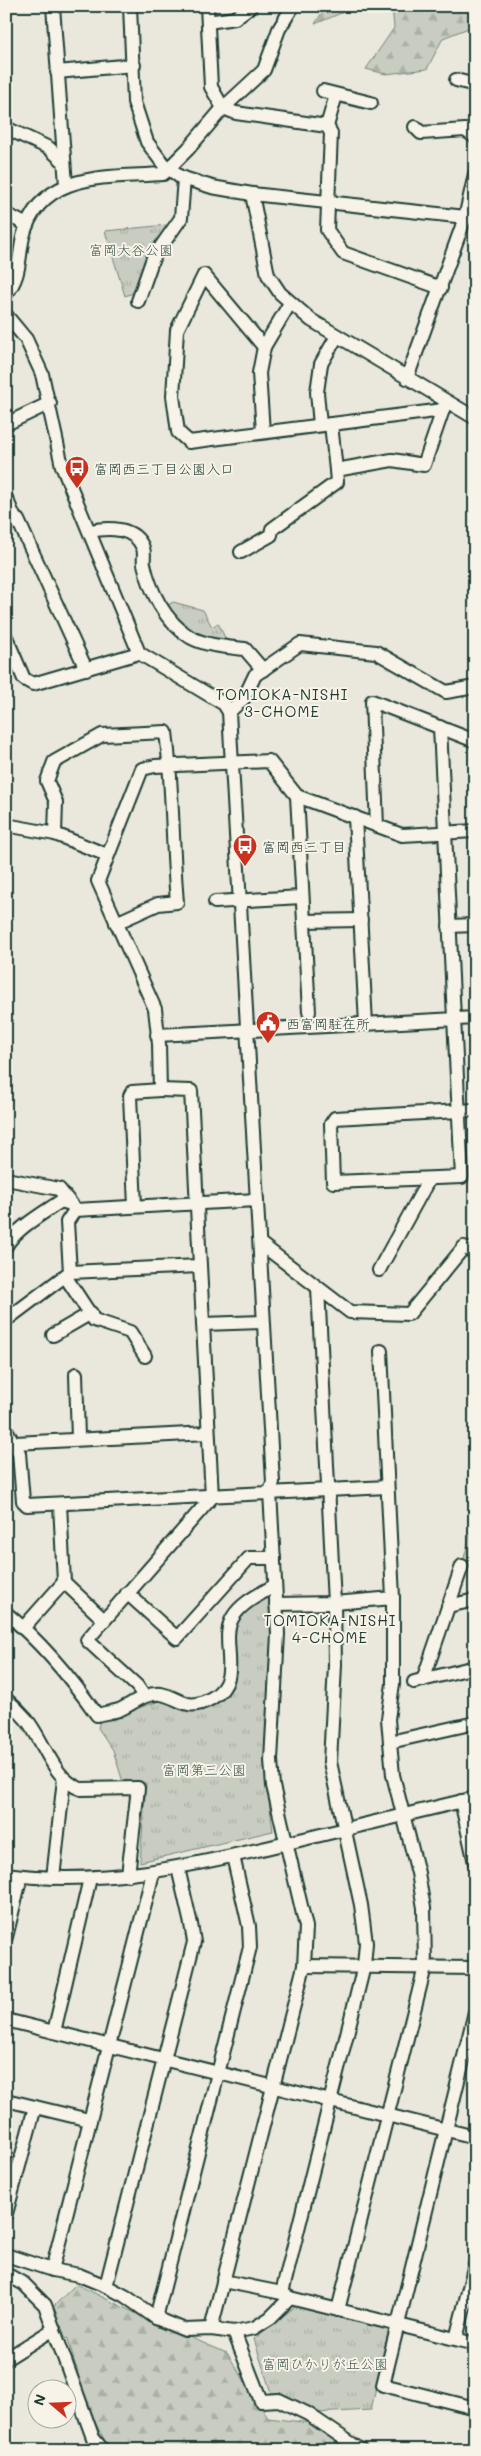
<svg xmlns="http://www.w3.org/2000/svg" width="481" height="2456" viewBox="0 0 481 2456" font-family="Mali,'Klee One',sans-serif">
  <defs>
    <pattern id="forest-firs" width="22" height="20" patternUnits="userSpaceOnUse" patternTransform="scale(1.25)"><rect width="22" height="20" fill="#c8ccc1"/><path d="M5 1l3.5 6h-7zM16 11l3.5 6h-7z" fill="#abb0a6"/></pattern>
    <pattern id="park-tufts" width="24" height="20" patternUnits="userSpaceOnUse" patternTransform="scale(1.25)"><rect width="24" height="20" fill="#c8ccc1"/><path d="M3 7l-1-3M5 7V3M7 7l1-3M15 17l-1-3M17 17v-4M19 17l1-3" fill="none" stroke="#abb0a6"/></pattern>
  </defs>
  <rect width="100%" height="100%" fill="#eae8dd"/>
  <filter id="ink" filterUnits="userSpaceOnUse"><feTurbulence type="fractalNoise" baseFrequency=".02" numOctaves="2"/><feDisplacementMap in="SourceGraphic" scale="10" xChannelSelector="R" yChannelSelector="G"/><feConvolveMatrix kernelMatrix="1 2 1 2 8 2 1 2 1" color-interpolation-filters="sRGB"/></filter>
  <g filter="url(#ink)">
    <g fill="url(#forest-firs)" stroke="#74847a">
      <path d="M326 6H358L315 24Z"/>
      <path d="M392 6H475L471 27 443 38 427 69 386 74 366 69 394 28Z"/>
      <path d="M76 2284 147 2319 227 2353 268 2418 328 2425 358 2450H110L88 2410 68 2339 46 2314Z"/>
    </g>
    <g fill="url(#park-tufts)" stroke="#74847a">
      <path d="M167 225 151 252 136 292 125 296 105 231Z"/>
      <path d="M173 602 203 610 212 627 218 623 228 644C198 638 186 628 166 606Z"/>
      <path d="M475 1516V1563L462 1566Z"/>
      <path d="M266 1597 270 1601 272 1637 264 1763 273 1831 140 1862 146 1783 123 1782 113 1750 98 1728 100 1720 160 1701 187 1711 217 1703 233 1684 236 1671 233 1628 239 1614Z"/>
      <path d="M296 2306 389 2329 371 2410 315 2413 271 2393 254 2339Z"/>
    </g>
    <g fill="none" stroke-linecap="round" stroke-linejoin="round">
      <defs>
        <g id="minor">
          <path d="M53 6 66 185"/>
          <path d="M130 6 134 102 147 142 164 165 180 177 212 187 252 194 268 275 280 293 311 320 475 418"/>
          <path d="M207 6 211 87 223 108 236 113 327 126 331 133 327 230 343 253 441 288"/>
          <path d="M208 22 235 18 251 6"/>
          <path d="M57 72 134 65"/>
          <path d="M456 80 475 85"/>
          <path d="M323 91 371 103"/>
          <path d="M327 126 336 95"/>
          <path d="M415 127 421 133 465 130 475 137"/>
          <path d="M6 128 49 148 62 160"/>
          <path d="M252 194 475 218"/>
          <path d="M6 214 27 225"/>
          <path d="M6 294C21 276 18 259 23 237 40 170 108 178 163 174L188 149 223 108 264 70 279 29 293 6"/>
          <path d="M138 301 153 258 181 218 184 178"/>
          <path d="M6 315 26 339 42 374 62 466 139 653 224 704 229 712 273 1482 270 1492 278 1634 271 1760 273 1786 306 1927 304 1966 211 2329"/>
          <path d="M264 347 204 275 177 330 173 396 178 432 189 442 443 410"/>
          <path d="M407 378 465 218 475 174"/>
          <path d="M6 424 50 403"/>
          <path d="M331 424 336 470 392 460 424 465 445 404"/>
          <path d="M320 425 317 392 321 364 337 336"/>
          <path d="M263 432 259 373 264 347 290 303"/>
          <path d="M6 498 16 521"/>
          <path d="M6 525 18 520 86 669"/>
          <path d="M90 531C109 527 135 527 143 548 145 553 143 559 144 564 150 591 165 622 190 637 206 646 227 647 245 649L263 670"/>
          <path d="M241 552 271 535 272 529 337 482 336 470"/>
          <path d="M6 637 24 679 33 684 139 653"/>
          <path d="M229 712 244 698 255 675 300 644 376 652 446 692 475 687"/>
          <path d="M440 727C446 877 455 1027 462 1177L333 1182 331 1124 335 1118 459 1111 475 1110"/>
          <path d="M297 796 309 1012"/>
          <path d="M355 817 366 1024"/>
          <path d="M6 825 55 834 107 855"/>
          <path d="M377 826 372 701 475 741"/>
          <path d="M55 834 56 802 47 781 54 762 102 735 166 732C173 788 172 846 177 902L158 904 116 923"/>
          <path d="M215 902 302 897"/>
          <path d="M304 921 361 920"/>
          <path d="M449 926 475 925"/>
          <path d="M157 1035 475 1018"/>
          <path d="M6 1179 59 1189 71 1204"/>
          <path d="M135 1206 130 1096 132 1092 160 1090"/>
          <path d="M75 1210 257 1200"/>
          <path d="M261 1244 350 1312 409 1314 464 1247 475 1253"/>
          <path d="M6 1246C15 1229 45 1212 61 1201L71 1204 75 1210 67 1222 70 1272 6 1320"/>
          <path d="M379 1270 429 1179"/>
          <path d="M70 1272 199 1266"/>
          <path d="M65 1276 94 1320 130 1332 145 1356"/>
          <path d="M203 1324 263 1322"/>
          <path d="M53 1335 91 1313"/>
          <path d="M76 1374 78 1438"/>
          <path d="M6 1430 19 1453 23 1501 27 1505 387 1487"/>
          <path d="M15 1443 208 1433"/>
          <path d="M64 1582 104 1620"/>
          <path d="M127 1593 177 1638 249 1558H274"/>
          <path d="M276 1604 334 1603 393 1598"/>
          <path d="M448 1606 475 1600"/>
          <path d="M6 1613C41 1642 71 1678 97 1715 104 1713 112 1712 119 1710 133 1704 145 1692 161 1694 182 1698 186 1713 212 1698 245 1679 218 1641 233 1617 242 1602 261 1594 275 1585"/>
          <path d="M24 1627 64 1582 60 1504"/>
          <path d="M423 1680 462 1566"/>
          <path d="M414 1682 475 1667"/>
          <path d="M144 1696 137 1686 87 1640 212 1497 191 1091 160 1090 159 1044 155 1009 98 881 142 769 155 766 269 761 297 796 402 835 475 831"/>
          <path d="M6 1699C13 1705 20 1712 26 1719 44 1740 53 1780 81 1789L138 1788 128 1875"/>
          <path d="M390 1742 475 1723"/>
          <path d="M461 1801 475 1863"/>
          <path d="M6 1874C101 1887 192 1866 283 1844 347 1829 411 1813 475 1798"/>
          <path d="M53 1878 64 1779"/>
          <path d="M6 1937 21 1876"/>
          <path d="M304 1966 475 1968"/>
          <path d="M475 2012 383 2385 475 2408"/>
          <path d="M6 2020 475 2137"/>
          <path d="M54 2032 90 1878"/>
          <path d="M6 2100 89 2120"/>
          <path d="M6 2214 35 2107"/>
          <path d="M6 2255 52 2270 79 2275 106 2286 125 2296 156 2318 185 2330 211 2329 234 2332 254 2328 270 2318 290 2298"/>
          <path d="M52 2270 153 1873"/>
          <path d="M6 2274 24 2284 45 2305 93 2438 103 2450"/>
          <path d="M223 2281 282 2293 290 2298 475 2344"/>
          <path d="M106 2286 194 1942 191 1924 178 1868"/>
          <path d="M282 2293 364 1966 366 1943 361 1905 330 1762 335 1665 334 1603 318 1288"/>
          <path d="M338 2310 425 1967 424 1908 418 1873 393 1775 390 1742 388 1719 393 1684V1598L381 1351"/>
          <path d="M156 2318 250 1947 249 1926 233 1856"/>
          <path d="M234 2332 261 2401 279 2400 308 2414 361 2450"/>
          <path d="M456 2339 475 2264"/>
          <path d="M6 2359 54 2329"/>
        </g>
      </defs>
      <use href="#minor" stroke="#1f3d34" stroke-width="16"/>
      <use href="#minor" stroke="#f7f3e8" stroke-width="12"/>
    </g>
  </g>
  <defs>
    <symbol id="bus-pin" viewBox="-11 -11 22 30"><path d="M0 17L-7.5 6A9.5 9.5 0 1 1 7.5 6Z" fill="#c8321e" stroke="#f7f3e8"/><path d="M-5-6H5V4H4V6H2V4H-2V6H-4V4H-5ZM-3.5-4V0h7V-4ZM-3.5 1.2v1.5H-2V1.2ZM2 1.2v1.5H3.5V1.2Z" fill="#fff"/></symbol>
    <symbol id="civic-pin" viewBox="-11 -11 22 30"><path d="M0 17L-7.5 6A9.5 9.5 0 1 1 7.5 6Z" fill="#c8321e" stroke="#f7f3e8"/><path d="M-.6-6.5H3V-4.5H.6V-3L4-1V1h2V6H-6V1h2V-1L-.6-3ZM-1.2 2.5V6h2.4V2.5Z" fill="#fff"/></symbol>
  </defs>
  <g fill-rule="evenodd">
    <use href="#bus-pin" x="63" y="454" width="28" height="38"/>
    <use href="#bus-pin" x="231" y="832" width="28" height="38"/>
    <use href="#civic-pin" x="254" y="1009" width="28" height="38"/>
  </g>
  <g text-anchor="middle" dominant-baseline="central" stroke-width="4" stroke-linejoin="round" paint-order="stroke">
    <g font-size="14" fill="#415a50" stroke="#f7f3e8">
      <text x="131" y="249">富岡大谷公園</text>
      <text x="204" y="1769">富岡第三公園</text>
      <text x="325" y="2363">富岡ひかりが丘公園</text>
    </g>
    <g font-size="14" fill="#1f3d34" stroke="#f7f3e8" text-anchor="start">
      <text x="94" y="468">富岡西三丁目公園入口</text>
      <text x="262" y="846">富岡西三丁目</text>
      <text x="286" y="1023">西富岡駐在所</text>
    </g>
    <g font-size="15" letter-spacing="1" fill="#1f3d34" stroke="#f7f3e8">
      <text x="282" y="694">TOMIOKA-NISHI<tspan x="282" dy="17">3-CHOME</tspan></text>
      <text x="330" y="1620">TOMIOKA-NISHI<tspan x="330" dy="17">4-CHOME</tspan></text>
    </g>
  </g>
  <rect width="481" height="2456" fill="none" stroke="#f7f3e8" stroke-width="25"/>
  <rect x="12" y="12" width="456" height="2431" fill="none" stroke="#1f3d34" stroke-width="2" filter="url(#ink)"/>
  <g transform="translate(52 2404) rotate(289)"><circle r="24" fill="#f7f3e8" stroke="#a1aaa0"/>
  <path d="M0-4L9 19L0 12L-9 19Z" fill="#c8321e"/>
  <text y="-8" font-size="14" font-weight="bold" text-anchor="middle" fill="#1f3d34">N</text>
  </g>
</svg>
